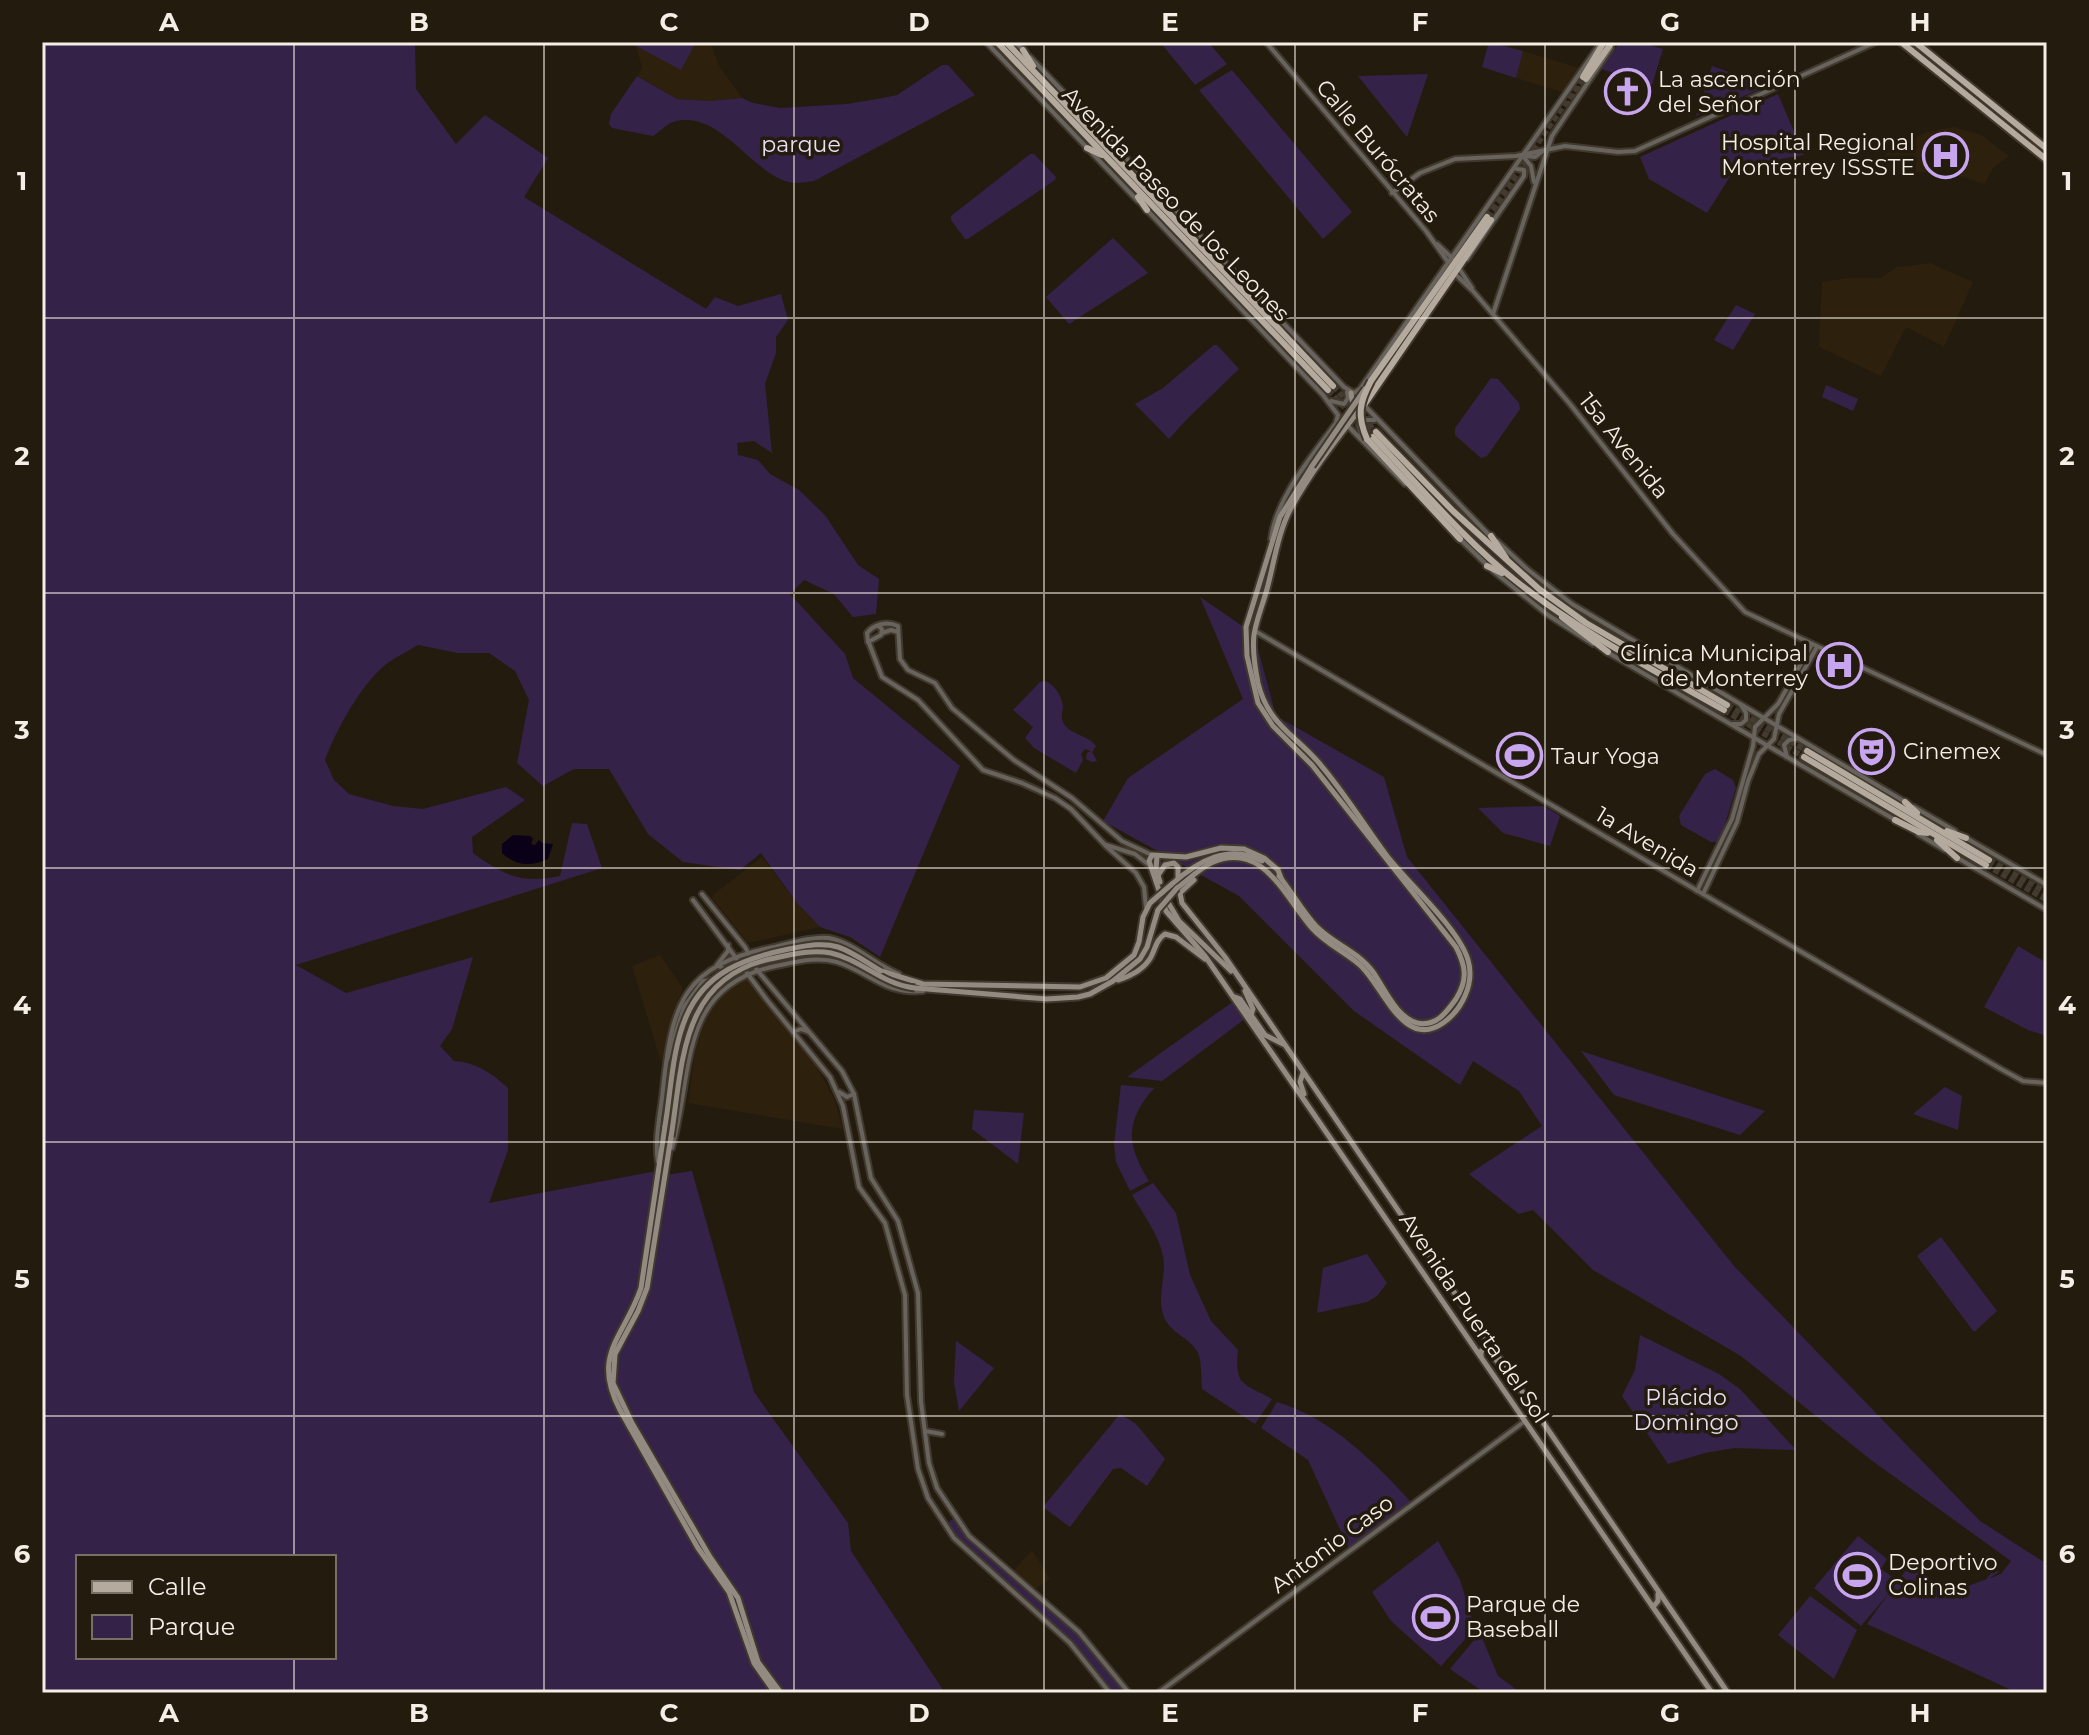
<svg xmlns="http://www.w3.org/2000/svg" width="2089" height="1735" viewBox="0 0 2089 1735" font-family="Montserrat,sans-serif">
  <rect width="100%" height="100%" fill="#241b0f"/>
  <g fill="#2d200d">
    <path d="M639 42H710L719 66 742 98 710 101 677 99 638 76 642 67 636 46Z"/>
    <path d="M1523 51 1579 68 1562 92 1516 78Z"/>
    <path d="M1954 127 1981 135 2009 156 1994 167 1984 184 1952 173 1935 171 1884 176 1882 158 1888 151 1927 132Z"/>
    <path d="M1930 263 1973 282 1944 347 1906 327 1881 376 1819 347 1822 282 1847 278H1881L1897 267Z"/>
    <path d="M762 857 797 903 820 927 748 943 712 898 714 894Z"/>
    <path d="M660 955 683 988 668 1031 665 1054 661 1062 632 966Z"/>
    <path d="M746 978 817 1067 835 1101 843 1129 688 1103 696 1044 703 1021 720 995Z"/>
    <path d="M1032 1550 1050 1579 1037 1588H1032L1014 1570Z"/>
  </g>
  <g fill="#352248" fill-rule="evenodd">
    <path d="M42 42H415L416 89 456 144 485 115 548 158 524 197 706 309 715 297 738 306 781 294 788 320 776 337V353L765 384 772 453 754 441 737 443 738 455 758 460 770 474 799 490 825 515 858 565 879 579 876 614 853 617 834 594 804 580 790 594 845 654 853 678 960 766 880 957 850 937 820 927 797 903 761 853 740 870 683 862 648 834 609 769H574L543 786 517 763 529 700 515 671 489 653H458L418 645C407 652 395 657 385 665 360 686 336 730 325 760L334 780 349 794 393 806 423 809 506 787 525 800 472 837 473 853C505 876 521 884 560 876L572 823 587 824 602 868 296 965 346 993 473 957 452 1029 440 1046 454 1061C477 1063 490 1072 508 1088V1150L489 1203 651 1172 666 1175 692 1171 754 1392 848 1523 851 1551 945 1693H42ZM78 1557H334V1657H78Z"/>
    <path d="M639 42H696L681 70 636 46Z"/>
    <path d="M1160 42H1208L1227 64 1195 85Z"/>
    <path d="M1489 42 1523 51 1516 78 1482 67Z"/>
    <path d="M1620 42H1639L1663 49 1652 85 1601 69Z"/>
    <path d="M942 65H948L975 95 814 181C805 182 797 184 789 182 751 173 719 108 673 122 665 125 660 132 653 136L612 128 609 124 611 114 637 76 677 99 710 101 742 98 753 103 780 108 847 104 883 98 897 95Z"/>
    <path d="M1712 66 1768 86 1696 116Z"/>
    <path d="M1232 70 1352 212 1323 239 1199 90Z"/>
    <path d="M1428 74 1407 137 1358 76Z"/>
    <path d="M1778 94 1804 155 1736 167 1707 213 1649 179 1640 157Z"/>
    <path d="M1030 154H1034L1056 177 1055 180 968 239H965L951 220V216Z"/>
    <path d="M1113 238 1148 273 1069 324 1046 297Z"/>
    <path d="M1736 305 1755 314 1733 350 1714 340Z"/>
    <path d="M1214 345H1217L1239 369 1186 420 1169 439 1135 404 1163 388Z"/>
    <path d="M1491 378 1498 379 1519 403 1520 409 1487 456 1481 458 1455 435V428Z"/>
    <path d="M1826 385 1858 399 1853 411 1822 397Z"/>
    <path d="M1200 597 1254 634 1276 716 1384 777 1407 857 1734 1266 1980 1521 2047 1564V1693H2018L1867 1624 1889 1593 1861 1626 1814 1588 1858 1536 1887 1559 1881 1569 1898 1581 1910 1565 1949 1593 1987 1579V1578L1991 1573 1981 1568 1985 1562 1999 1572 1988 1579 2001 1574 2011 1561 1871 1460 1741 1356 1593 1270 1533 1210 1519 1214 1469 1174 1542 1126 1519 1091 1473 1061 1460 1085 1354 1011 1239 896 1103 821 1128 778 1243 699Z"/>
    <path d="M1045 681C1055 685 1061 695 1063 706 1063 710 1061 715 1062 719 1066 735 1088 734 1096 746L1092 752 1097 761 1092 762 1086 759 1087 753 1091 751 1085 749 1081 754 1083 760 1076 773 1034 748 1025 738 1033 727 1013 710 1040 682Z"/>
    <path d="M1715 769 1733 780 1736 788 1721 837 1716 842H1711L1681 825 1679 816 1705 774Z"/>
    <path d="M1544 806 1560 816 1550 846 1503 833 1478 808Z"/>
    <path d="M2018 946 2047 963V1036L2028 1030 1984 1007Z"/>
    <path d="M1234 1001 1246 1018 1162 1081 1127 1077Z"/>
    <path d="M1581 1051 1765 1111 1740 1135 1614 1095Z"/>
    <path d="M1121 1085 1154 1088C1125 1121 1126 1144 1149 1181L1130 1191 1116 1162 1114 1144Z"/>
    <path d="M1945 1087 1962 1096 1958 1130 1913 1114Z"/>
    <path d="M974 1110 1024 1113 1018 1164 972 1129Z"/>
    <path d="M1153 1183 1176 1213 1190 1275 1211 1321 1238 1350C1234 1386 1243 1383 1272 1399L1255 1424 1202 1389C1201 1378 1202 1362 1198 1353 1190 1337 1171 1334 1164 1317 1156 1297 1167 1276 1163 1256 1159 1235 1143 1214 1132 1195Z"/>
    <path d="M1941 1237 1997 1311 1974 1332 1917 1256Z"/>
    <path d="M1367 1254 1387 1283 1377 1296 1367 1302 1317 1313 1323 1268Z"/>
    <path d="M1640 1335 1719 1374 1740 1389 1796 1450 1734 1448 1705 1453 1668 1464 1622 1396 1635 1370Z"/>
    <path d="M956 1341 994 1368 959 1411 954 1382Z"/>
    <path d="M1277 1402C1330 1417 1375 1463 1411 1502L1349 1549 1308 1460 1261 1428Z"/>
    <path d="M1120 1414 1136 1424 1165 1459 1147 1486 1121 1468 1113 1469 1070 1527 1043 1507Z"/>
    <path d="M953 1519 961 1530 1081 1637 1126 1693H1112L1071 1643 955 1537 947 1523Z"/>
    <path d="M1438 1541 1460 1580 1475 1628 1441 1666 1391 1621 1372 1592Z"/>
    <path d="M1810 1596 1857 1630 1834 1679 1778 1635Z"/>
    <path d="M1480 1633 1498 1676 1521 1693H1485L1450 1669Z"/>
  </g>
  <path fill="#0a0017" d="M513 835 530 836 533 839 531 844 535 845 539 840 542 843 553 844 548 859C530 867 516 866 502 853V844Z"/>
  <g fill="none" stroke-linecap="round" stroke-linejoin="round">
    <g stroke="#433b2f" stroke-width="6" stroke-dasharray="6 3" stroke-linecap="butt">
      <path d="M1567 107 1586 79"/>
      <path d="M1487 217 1583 77"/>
      <path d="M1491 220 1518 179"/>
      <path d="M1333 386 1355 409"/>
      <path d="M1328 390 1373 437"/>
      <path d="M1362 417 1376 432"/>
      <path d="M1727 705 1807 751"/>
      <path d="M1724 710 1804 757"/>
      <path d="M1989 860 2047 893"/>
      <path d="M1986 865 2047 900"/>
    </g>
    <defs>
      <g id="tertiary">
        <path d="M986 42 1138 201"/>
        <path d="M1015 42 1024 51"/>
        <path d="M1266 42 1426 231 1448 262"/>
        <path d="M1030 57 1344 387 1354 393 1360 389 1379 362 1598 47"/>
        <path d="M1523 156 1531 166 1534 182"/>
        <path d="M1526 156 1535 157 1543 151"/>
        <path d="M1392 193 1420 173 1455 159 1516 156 1565 146 1618 152 1635 151 1876 42"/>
        <path d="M1147 210 1323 395 1338 415 1336 423C1312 456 1276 498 1271 539"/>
        <path d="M1437 244 1452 258"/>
        <path d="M1467 259 1524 176V170L1517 169"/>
        <path d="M1458 267 1472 288"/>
        <path d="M1454 273 1473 291 1570 404 1673 534 1745 612 2047 755"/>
        <path d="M1493 314 1552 136 1611 48"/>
        <path d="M1331 401 1344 404 1348 398 1347 392"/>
        <path d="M1364 405 1490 536"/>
        <path d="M1348 426 1405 484"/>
        <path d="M1362 437 1359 425 1362 420H1375"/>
        <path d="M1459 538 1487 565"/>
        <path d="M1497 541 1527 569 1572 604 1907 803"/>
        <path d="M1493 571 1548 615 1593 644"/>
        <path d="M878 626 882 629 881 635 868 642 867 633C874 624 887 621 898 626L900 659 908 670 935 683 952 708 1014 760 1072 798 1122 841 1152 855"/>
        <path d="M1255 631 2001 1069 2023 1081 2047 1083"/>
        <path d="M882 633 891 630 898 632"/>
        <path d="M869 643 882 677 918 700 983 770 1022 783 1055 798 1071 809 1107 847 1136 873 1144 887 1146 907"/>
        <path d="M1607 652 1897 821"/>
        <path d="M1733 724H1741L1746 720V713L1741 705"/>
        <path d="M1787 757 1784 745 1789 740 1796 739"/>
        <path d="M1914 807 1955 831"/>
        <path d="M1918 834 1945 850"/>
        <path d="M1966 838 2047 885"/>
        <path d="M1106 845 1135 854 1149 865"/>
        <path d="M1956 857 2047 910"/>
        <path d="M1697 891 1732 819 1753 746 1755 727 1778 704 1812 644"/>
        <path d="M702 894 745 947 757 970 842 1071 854 1094 871 1178 898 1221 918 1293 921 1402 929 1463 937 1488 969 1536 1079 1632 1129 1693"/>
        <path d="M1703 894 1737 822 1748 781 1759 754 1774 739 1779 714 1817 647"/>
        <path d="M693 900 767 1000 830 1077 843 1106 859 1187 885 1223 905 1295 907 1395 918 1469 928 1498 954 1538 1070 1643 1110 1693"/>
        <path d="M726 970 717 965 728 951V945"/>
        <path d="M793 1032 801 1029 809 1032"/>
        <path d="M667 1060 684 1007 703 981 713 980"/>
        <path d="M839 1092 847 1097 854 1094"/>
        <path d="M672 1148C694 1072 677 986 776 966 796 962 816 956 837 962 870 972 884 995 923 991"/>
        <path d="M658 1162C654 1139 661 1112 663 1089 672 1003 683 965 774 947 791 943 812 936 829 938 855 943 875 965 899 974"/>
        <path d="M925 1431 942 1434"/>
        <path d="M1158 1693 1525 1421"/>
      </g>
      <g id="secondary">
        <path d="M1351 393 1353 406"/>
        <path d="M1157 856 1156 869 1160 882"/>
        <path d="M1158 875 1165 865 1174 863 1178 867V877"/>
        <path d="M1279 876C1292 892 1302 911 1316 926 1333 944 1358 951 1373 972 1385 989 1396 1017 1417 1023 1436 1027 1446 1013 1456 999 1468 980 1466 966 1456 947L1312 765 1273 726 1258 703 1247 656 1246 627 1280 517 1312 466"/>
        <path d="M1281 878 1278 870 1264 858 1244 849 1221 848 1186 857 1152 855 1149 861 1166 911 1205 956 1712 1693"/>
        <path d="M1194 880 1180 893 1182 903 1225 957 1728 1693"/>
        <path d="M1172 884C1198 861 1229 843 1262 861"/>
        <path d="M1177 888C1188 880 1199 869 1211 863 1263 839 1285 898 1312 928 1325 943 1345 952 1360 965 1382 984 1403 1051 1443 1023 1462 1010 1475 983 1468 960 1459 929 1408 883 1387 856 1364 825 1344 792 1319 763 1294 734 1268 724 1258 683 1255 668 1252 651 1254 635 1256 620 1263 604 1267 589 1274 563 1278 532 1291 508 1310 473 1336 440 1360 409"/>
        <path d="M1166 899 1179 921 1231 971"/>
        <path d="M881 971 923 984 1080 987 1106 978 1134 955 1139 942 1143 917 1150 903"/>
        <path d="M1118 980C1131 976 1144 969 1151 957 1156 947 1156 940 1165 934L1176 937 1205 959"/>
        <path d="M915 988 1047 999 1078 997 1090 994 1113 981 1140 959 1147 947 1158 910"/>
        <path d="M1245 991 1253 1009 1251 1015"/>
        <path d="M1235 997 1240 999 1265 1035 1283 1044"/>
        <path d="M1303 1073 1300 1082 1304 1094"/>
        <path d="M665 1126 641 1288C624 1338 591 1354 620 1410L698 1548 729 1592 754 1663 775 1693"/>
        <path d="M671 1137 647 1288 638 1311 615 1354 613 1383 632 1423 710 1557 738 1598 758 1662 781 1693"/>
        <path d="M1481 1356V1351L1486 1349 1498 1362"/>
        <path d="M1653 1607 1658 1601V1594"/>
      </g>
      <g id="primary">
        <path d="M997 42 1328 390"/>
        <path d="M1006 42 1333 386"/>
        <path d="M1901 42 2047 160"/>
        <path d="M1915 42 2047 149"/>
        <path d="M1023 50 1033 66"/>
        <path d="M1583 77 1604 42"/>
        <path d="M1586 79 1612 42"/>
        <path d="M1087 148 1102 155"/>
        <path d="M1138 197 1147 210"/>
        <path d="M1246 291 1261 299"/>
        <path d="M1371 381 1487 217"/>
        <path d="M1364 405 1491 220"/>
        <path d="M1376 432 1453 511 1539 589 1586 623 1727 705"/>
        <path d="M1373 437C1419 485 1463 539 1516 581 1579 631 1653 670 1724 710"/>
        <path d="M1367 439 1460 539"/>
        <path d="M1491 536 1506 558"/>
        <path d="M1487 566 1502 573"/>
        <path d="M1562 617 1608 652"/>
        <path d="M1807 751 1989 860"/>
        <path d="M1804 757 1986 865"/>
        <path d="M1905 802 1917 813"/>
        <path d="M1895 820 1919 832 1928 833"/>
        <path d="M1947 831 1966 838"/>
        <path d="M1937 840 1957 858"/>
      </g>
    </defs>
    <use href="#tertiary" stroke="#41392d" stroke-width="8"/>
    <use href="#secondary" stroke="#41392d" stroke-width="9"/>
    <use href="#primary" stroke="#41392d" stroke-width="10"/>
    <use href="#tertiary" stroke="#68635d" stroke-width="4"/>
    <use href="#secondary" stroke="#938b81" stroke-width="5"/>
    <use href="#primary" stroke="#b4aa9d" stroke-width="6"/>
    <defs>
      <g id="secondary-bridge">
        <path d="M1312 466 1365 389"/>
        <path d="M1150 903 1172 884"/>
        <path d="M1158 910 1177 888"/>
        <path d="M665 1126C671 1091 672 1050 686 1017 705 972 745 958 789 949 805 946 822 942 838 947 853 952 867 963 881 971"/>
        <path d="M671 1137C683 1063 680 979 770 959 789 955 811 949 831 953 862 960 881 984 915 988"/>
      </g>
      <path id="primary-bridge" d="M1367 439C1357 416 1359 403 1371 381"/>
    </defs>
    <use href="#secondary-bridge" stroke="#41392d" stroke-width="9" stroke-linecap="butt"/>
    <use href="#primary-bridge" stroke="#41392d" stroke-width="10" stroke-linecap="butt"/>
    <use href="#secondary-bridge" stroke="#938b81" stroke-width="5"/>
    <use href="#primary-bridge" stroke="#b4aa9d" stroke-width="6"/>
  </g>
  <path fill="none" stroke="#f5eee6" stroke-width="2" stroke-opacity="0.55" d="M294 42V1557M544 42V1693M794 42V1693M1044 42V1693M1295 42V1693M1545 42V1693M1795 42V1693M42 318H2047M42 593H2047M42 868H2047M42 1142H2047M42 1416H2047M294 1657V1693"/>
  <defs>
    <symbol id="church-ring" viewBox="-11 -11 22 22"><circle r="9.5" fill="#241b0f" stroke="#c8a6ef" stroke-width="1.5"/><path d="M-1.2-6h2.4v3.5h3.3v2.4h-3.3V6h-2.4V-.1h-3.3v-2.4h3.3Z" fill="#c8a6ef"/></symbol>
    <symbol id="hospital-ring" viewBox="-11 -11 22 22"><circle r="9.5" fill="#241b0f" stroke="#c8a6ef" stroke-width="1.5"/><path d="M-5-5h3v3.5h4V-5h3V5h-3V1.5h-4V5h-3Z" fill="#c8a6ef"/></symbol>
    <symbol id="theatre-ring" viewBox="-11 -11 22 22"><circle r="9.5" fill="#241b0f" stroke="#c8a6ef" stroke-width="1.5"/><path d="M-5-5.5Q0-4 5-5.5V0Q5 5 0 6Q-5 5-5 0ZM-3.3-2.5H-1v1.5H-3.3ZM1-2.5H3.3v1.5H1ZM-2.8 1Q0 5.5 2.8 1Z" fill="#c8a6ef"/></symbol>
    <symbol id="stadium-ring" viewBox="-11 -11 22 22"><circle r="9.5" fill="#241b0f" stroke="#c8a6ef" stroke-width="1.5"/><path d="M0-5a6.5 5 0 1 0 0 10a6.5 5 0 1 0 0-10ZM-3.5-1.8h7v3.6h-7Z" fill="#c8a6ef"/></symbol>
  </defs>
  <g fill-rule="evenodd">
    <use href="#church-ring" x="1602" y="66" width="51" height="51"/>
    <use href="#hospital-ring" x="1920" y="130" width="51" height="51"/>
    <use href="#hospital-ring" x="1814" y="640" width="51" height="51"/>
    <use href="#theatre-ring" x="1846" y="726" width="51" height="51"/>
    <use href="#stadium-ring" x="1494" y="730" width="51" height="51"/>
    <use href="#stadium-ring" x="1832" y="1550" width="51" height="51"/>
    <use href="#stadium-ring" x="1410" y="1592" width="51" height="51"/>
  </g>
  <g text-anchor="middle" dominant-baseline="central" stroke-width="7" stroke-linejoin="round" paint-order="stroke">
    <g font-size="22" fill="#f5eee6" stroke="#241b0f" text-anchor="start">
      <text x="1658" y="79">La ascención<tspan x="1658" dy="25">del Señor</tspan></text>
      <text x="1915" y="142" text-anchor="end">Hospital Regional<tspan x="1915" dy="25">Monterrey ISSSTE</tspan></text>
      <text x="1808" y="653" text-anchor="end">Clínica Municipal<tspan x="1808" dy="25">de Monterrey</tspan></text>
      <text x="1903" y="751">Cinemex</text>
      <text x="1551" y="756">Taur Yoga</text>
      <text x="1888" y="1562">Deportivo<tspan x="1888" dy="25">Colinas</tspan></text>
      <text x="1466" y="1604">Parque de<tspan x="1466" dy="25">Baseball</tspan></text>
    </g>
    <g font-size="22" fill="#e8dff3" stroke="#241b0f">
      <text x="801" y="144">parque</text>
      <text x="1686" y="1397">Plácido<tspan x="1686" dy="25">Domingo</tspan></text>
    </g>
    <g font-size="22" fill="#f5eee6" stroke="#241b0f">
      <text transform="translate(1378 151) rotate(50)">Calle Burócratas</text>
      <text transform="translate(1176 204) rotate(46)">Avenida Paseo de los Leones</text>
      <text transform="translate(1624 446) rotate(51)">15a Avenida</text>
      <text transform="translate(1647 842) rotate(31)">1a Avenida</text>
      <text transform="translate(1474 1318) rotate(56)">Avenida Puerta del Sol</text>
      <text transform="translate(1332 1544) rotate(-37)">Antonio Caso</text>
    </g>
  </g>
  <rect width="2089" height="1735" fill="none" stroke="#241b0f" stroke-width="88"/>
  <rect x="76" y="1555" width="260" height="104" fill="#241b0f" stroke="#786f65" stroke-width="2"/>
  <rect x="92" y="1581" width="40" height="12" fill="#b4aa9d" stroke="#786f65" stroke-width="2"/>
  <text x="148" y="1595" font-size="24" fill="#f5eee6">Calle</text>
  <rect x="92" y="1615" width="40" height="24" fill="#352248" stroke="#786f65" stroke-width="2"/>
  <text x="148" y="1635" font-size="24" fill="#f5eee6">Parque</text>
  <rect x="44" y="44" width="2001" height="1647" fill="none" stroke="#f5eee6" stroke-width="3"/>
  <g font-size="26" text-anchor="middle" font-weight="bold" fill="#f5eee6">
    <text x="169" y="31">A</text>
    <text x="419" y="31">B</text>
    <text x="669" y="31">C</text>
    <text x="919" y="31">D</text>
    <text x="1170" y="31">E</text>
    <text x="1420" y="31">F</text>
    <text x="1670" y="31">G</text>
    <text x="1920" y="31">H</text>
    <text x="22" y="190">1</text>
    <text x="2067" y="190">1</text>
    <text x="22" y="465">2</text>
    <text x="2067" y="465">2</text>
    <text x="22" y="739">3</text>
    <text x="2067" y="739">3</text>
    <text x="22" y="1014">4</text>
    <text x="2067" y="1014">4</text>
    <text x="22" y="1288">5</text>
    <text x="2067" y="1288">5</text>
    <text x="22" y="1563">6</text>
    <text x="2067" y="1563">6</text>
    <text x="169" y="1722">A</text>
    <text x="419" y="1722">B</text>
    <text x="669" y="1722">C</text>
    <text x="919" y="1722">D</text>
    <text x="1170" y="1722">E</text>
    <text x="1420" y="1722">F</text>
    <text x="1670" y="1722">G</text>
    <text x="1920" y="1722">H</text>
  </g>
</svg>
